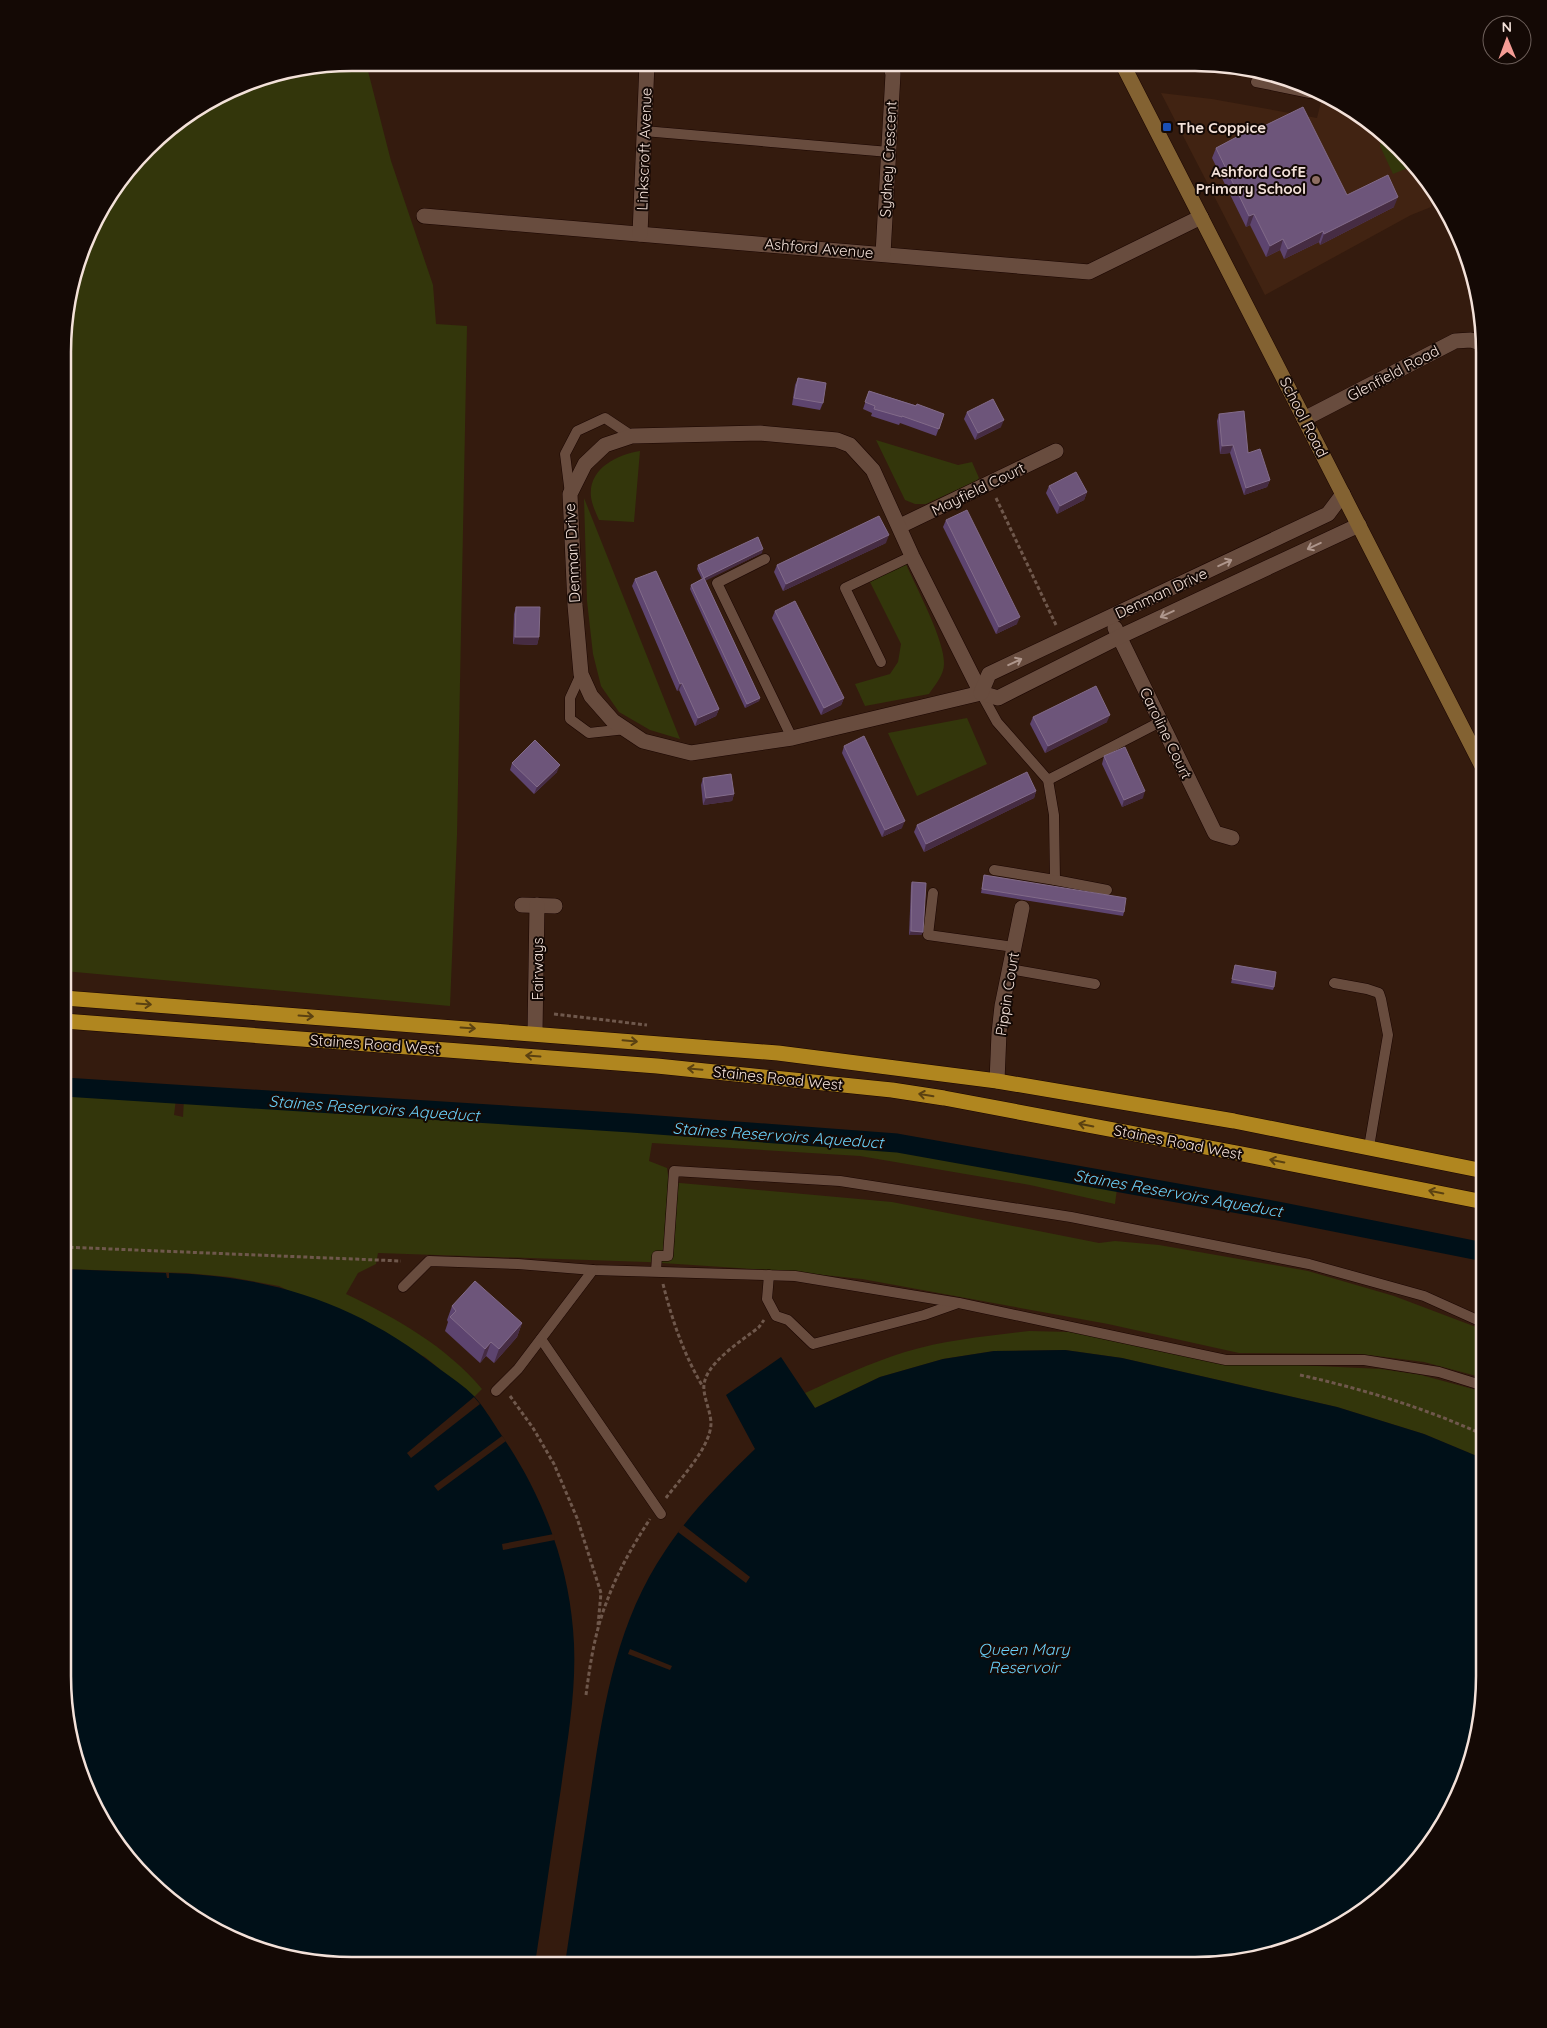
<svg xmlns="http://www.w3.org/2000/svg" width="1547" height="2028" viewBox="0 0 1547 2028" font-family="Quicksand,sans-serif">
  <rect width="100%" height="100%" fill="#341b0e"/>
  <path fill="#412312" d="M1161 93 1212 99 1317 118 1323 94 1356 111 1412 161 1440 202 1432 200 1431 207 1411 215 1265 295Z"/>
  <g fill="#33360b">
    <path d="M333 66 367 67 391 161 433 285 436 324 467 326 457 835 450 1006 64 971 65 314 101 208 161 134 259 78Z"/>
    <path d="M1382 134 1412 161 1415 165 1393 174 1380 146Z"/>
    <path d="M876 440 958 465 972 462 979 478 976 481 926 504H915L905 500Z"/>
    <path d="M640 451 634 522 599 520C596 513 592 505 591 497 588 469 616 455 640 451Z"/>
    <path d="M584 498 680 739 650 730 619 712 601 686 593 654 587 601Z"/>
    <path d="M906 564C916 587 945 641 944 664 944 675 935 685 929 694L865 706 855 684 890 674 898 662 901 644 865 572Z"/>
    <path d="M967 718 987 764 917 796 888 733Z"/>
    <path d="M64 1092 176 1099 174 1115 183 1117 184 1099 892 1149 1117 1189 1115 1204 1030 1185 860 1156 652 1143 649 1161 667 1168 669 1182 892 1202 1099 1243 1115 1241 1159 1245 1308 1271 1394 1296 1484 1330V1378L1424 1362 1361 1354 1239 1353 1108 1324 862 1279 785 1271 647 1262 378 1253 376 1264 358 1273 346 1294C396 1318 446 1346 482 1389L474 1397 425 1357 279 1286 230 1277 186 1273 63 1269Z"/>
    <path d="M1029 1331 1070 1332 1100 1336 1231 1365 1276 1364 1381 1369 1421 1375 1484 1392V1459L1424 1434 1337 1407 1122 1358 1065 1350 994 1351 943 1359 880 1377 815 1408 805 1393C838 1378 870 1363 905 1352 945 1340 988 1336 1029 1331Z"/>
  </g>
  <g fill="#001018">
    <path d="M63 1269 166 1273 167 1278H169V1273C274 1276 358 1304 441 1370 452 1378 464 1386 474 1396 483 1406 491 1419 498 1430 540 1490 567 1557 573 1629 578 1682 568 1736 561 1788 552 1846 544 1905 535 1964L315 1963 242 1944 191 1917 135 1867 92 1804 72 1751 63 1676Z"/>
    <path d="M1065 1350 1122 1358 1337 1407 1424 1434 1484 1459V1695L1469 1769 1436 1837 1386 1894 1323 1935 1270 1956 1195 1965 565 1964C573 1910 581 1856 589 1803 602 1715 614 1626 665 1551 690 1513 722 1481 755 1449L726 1395 781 1357 815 1408 880 1377 943 1359 994 1351Z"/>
  </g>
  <g fill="#341b0e">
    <path d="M474 1397 480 1404 411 1458 407 1453Z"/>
    <path d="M502 1436 506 1441 438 1491 434 1486Z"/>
    <path d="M683 1525 750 1577 746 1583 678 1532Z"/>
    <path d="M554 1534 555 1540 503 1550 502 1544Z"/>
    <path d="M630 1649 672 1666 670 1670 628 1654Z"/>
  </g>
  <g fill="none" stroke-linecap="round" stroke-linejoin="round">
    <path stroke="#001018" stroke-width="19" d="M64 1087 631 1123 897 1143 1278 1211 1484 1252"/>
    <defs>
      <g id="service">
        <path d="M1256 82 1310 93 1315 89"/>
        <path d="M644 131 889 152"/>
        <path d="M570 494 565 454 577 431 605 418 632 436"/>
        <path d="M765 559 717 583 792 738"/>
        <path d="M881 662 845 588 912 556"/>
        <path d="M581 674 570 698V719L589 733 626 729"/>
        <path d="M981 693 997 722 1048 780 1054 815 1055 880 994 870"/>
        <path d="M1048 780 1160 722"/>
        <path d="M1055 880 1107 890"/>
        <path d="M933 893 928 935 1014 947"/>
        <path d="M1010 969 1095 984"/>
        <path d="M1334 983 1367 989 1379 993 1381 999 1388 1035 1369 1147"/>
        <path d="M656 1271 657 1256H668L674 1171 840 1181 1071 1217 1309 1264 1424 1296 1484 1323"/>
        <path d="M769 1275 767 1299 776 1316 788 1320 813 1344 924 1315 958 1303"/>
        <path d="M403 1287 429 1261 518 1264 593 1270 795 1276 959 1303 1226 1360H1364L1439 1372 1484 1386"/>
        <path d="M541 1339 661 1514"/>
        <path d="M496 1391 518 1369 593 1270"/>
      </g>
      <g id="minor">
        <path d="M424 216 1089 272 1201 217"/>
        <path d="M640 234 647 63"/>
        <path d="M883 254 893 74 890 64"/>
        <path d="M1304 419 1455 341 1471 340 1483 344"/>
        <path d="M900 526 1056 451"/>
        <path d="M1115 628 1215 833 1232 838"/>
        <path d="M981 693 912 556 873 470 850 445 837 440 760 433 632 436 605 445 585 464 570 494 575 605 581 674 591 696 613 721 643 741 691 753 792 738 981 693 998 698 1119 637 1359 525"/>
        <path d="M981 693 989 674 1328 514 1343 494"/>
        <path d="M522 905 555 906"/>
        <path d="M535 1033 537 905"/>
        <path d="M997 1081 999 1033 1002 1006 1022 908"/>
      </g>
      <path id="secondary" d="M1123 65 1484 770"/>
      <g id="trunk">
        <path d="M64 998 778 1053 997 1081 1234 1121 1484 1171"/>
        <path d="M64 1021 657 1066 892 1090 944 1098 1237 1153 1484 1202"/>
      </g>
    </defs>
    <use href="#service" stroke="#1a0500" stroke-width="11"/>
    <use href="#minor" stroke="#1a0500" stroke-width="16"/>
    <use href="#secondary" stroke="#1a0500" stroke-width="16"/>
    <use href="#trunk" stroke="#1a0500" stroke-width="16"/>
    <g stroke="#6f584c" stroke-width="3" stroke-dasharray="4 2.5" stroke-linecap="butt">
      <path d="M996 498 1056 625"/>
      <path d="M554 1014 647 1025"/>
      <path d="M63 1247 401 1261"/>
      <path d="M663 1284C672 1320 684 1355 703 1387"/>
      <path d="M1300 1375C1363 1389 1425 1408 1484 1435"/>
      <path d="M510 1396 533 1428 554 1464 577 1518 601 1593 598 1625"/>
      <path d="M666 1498C680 1479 710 1448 711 1424 711 1413 705 1401 704 1390 701 1365 742 1341 759 1327L764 1320"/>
      <path d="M586 1695C590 1664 595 1631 607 1601 617 1573 633 1545 650 1519"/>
    </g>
    <use href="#service" stroke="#684c3e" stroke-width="10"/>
    <use href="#minor" stroke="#684c3e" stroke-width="15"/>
    <use href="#secondary" stroke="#836232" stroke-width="15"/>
    <use href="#trunk" stroke="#b0861f" stroke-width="15"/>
  </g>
  <g fill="#5d446f">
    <path d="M1262 127 1347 195 1394 207 1320 245 1319 242 1284 259 1280 250 1266 257 1250 225 1246 227 1212 158 1216 148Z"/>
    <path d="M798 378 823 403 820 410 792 405 795 385Z"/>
    <path d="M869 391 944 414 936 436 900 423 899 425 871 416 872 413 863 409Z"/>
    <path d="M967 412 1001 427 975 440 964 419Z"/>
    <path d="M1219 414 1270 480 1267 487 1244 495 1230 453 1220 454 1217 421Z"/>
    <path d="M1049 486 1087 492 1084 500 1057 514 1046 493Z"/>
    <path d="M946 520 1017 624 996 634 943 527Z"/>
    <path d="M886 543 783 591 774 572 777 565Z"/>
    <path d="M762 553 705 580 760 698 759 701 745 708 690 589 691 585 702 579 697 569 698 565Z"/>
    <path d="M635 579 719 709 716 716 695 726 679 690 677 691 632 586Z"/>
    <path d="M516 607 539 637 537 645 513 644 514 614Z"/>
    <path d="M775 611 844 698 841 705 821 715 772 618Z"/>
    <path d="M1033 717 1107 722 1045 753 1030 724Z"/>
    <path d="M844 746 902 828 882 837 842 753Z"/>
    <path d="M1104 756 1143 798 1122 807 1102 764Z"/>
    <path d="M512 763 557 772 534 794 510 770Z"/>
    <path d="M703 778 734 794 732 801 703 805 701 785Z"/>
    <path d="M1036 791 1034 798 924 852 914 832 917 825Z"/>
    <path d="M984 875 1124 912 1123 916 981 893Z"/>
    <path d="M912 882 923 932 921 935H909L911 886Z"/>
    <path d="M1235 965 1274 987 1273 990 1231 983Z"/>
    <path d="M452 1306 522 1323 517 1337 494 1363 486 1356 480 1363 445 1331 448 1322 447 1320Z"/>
  </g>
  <g fill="#462c43">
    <path d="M1398 197 1394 207 1320 245 1324 234Z"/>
    <path d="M1254 214 1250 225 1246 227 1249 216Z"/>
    <path d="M1323 231 1319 242 1284 259 1288 249Z"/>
    <path d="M1283 239 1280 250 1266 257 1270 246Z"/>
    <path d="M1004 420 1001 427 975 440 978 433Z"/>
    <path d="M1233 445 1230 453 1220 454 1222 446Z"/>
    <path d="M1270 480 1267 487 1244 495 1246 488Z"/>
    <path d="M1087 492 1084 500 1057 514 1060 506Z"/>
    <path d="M889 535 886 543 783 591 786 584Z"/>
    <path d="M763 549 762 553 703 582 704 578Z"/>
    <path d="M1020 617 1017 624 996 634 999 627Z"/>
    <path d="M515 637H539L537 645 513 644Z"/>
    <path d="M682 683 679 690 677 691 680 684Z"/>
    <path d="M760 698 759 701 745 708 747 704Z"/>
    <path d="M844 698 841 705 821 715 824 708Z"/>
    <path d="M719 709 716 716 695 726 698 718Z"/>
    <path d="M1110 715 1107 722 1045 753 1048 746Z"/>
    <path d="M560 765 557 772 534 794 537 787Z"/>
    <path d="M1036 791 1034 798 924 852 926 844Z"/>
    <path d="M1145 791 1143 798 1122 807 1124 800Z"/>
    <path d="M734 794 732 801 703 805 706 798Z"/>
    <path d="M905 821 902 828 882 837 885 830Z"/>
    <path d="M911 931 923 932 921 935H909Z"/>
    <path d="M522 1323 517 1337 494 1363 499 1349Z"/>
    <path d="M491 1342 486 1356 480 1363 485 1349Z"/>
  </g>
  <g fill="#6d557a" stroke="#826b89">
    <path d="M1303 107 1347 195 1388 175 1398 197 1324 234 1323 231 1288 249 1283 239 1270 246 1254 214 1249 216 1216 148 1261 124 1262 127Z"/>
    <path d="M798 378 826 383 823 403 794 398Z"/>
    <path d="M869 391 916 406 917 404 944 414 939 429 902 416V417L874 409 875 406 865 402Z"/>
    <path d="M993 399 1004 420 978 433 967 412Z"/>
    <path d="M1244 411 1248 453 1260 449 1270 480 1246 488 1233 445 1222 446 1219 414Z"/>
    <path d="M1076 472 1087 492 1060 506 1049 486Z"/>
    <path d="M967 510 1020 617 999 627 946 520Z"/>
    <path d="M879 516 889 535 786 584 777 565Z"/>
    <path d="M758 537 763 549 704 578 698 565Z"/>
    <path d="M656 571 719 709 698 718 682 683 680 684 635 579Z"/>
    <path d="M704 578 760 698 747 704 691 585Z"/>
    <path d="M795 601 844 698 824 708 775 611Z"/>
    <path d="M516 607H540L539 637H515Z"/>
    <path d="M1096 686 1110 715 1048 746 1033 717Z"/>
    <path d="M864 736 905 821 885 830 844 746Z"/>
    <path d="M535 740 560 765 537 787 512 763Z"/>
    <path d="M1125 747 1145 791 1124 800 1104 756Z"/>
    <path d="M1027 772 1036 791 926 844 917 825Z"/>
    <path d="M731 774 734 794 706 798 703 778Z"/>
    <path d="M984 875 1126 898 1124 912 982 889Z"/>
    <path d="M912 882 926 883 923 932 911 931Z"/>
    <path d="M1235 965 1276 972 1274 987 1232 979Z"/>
    <path d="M475 1281 522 1323 499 1349 491 1342 485 1349 450 1317 456 1311 452 1306Z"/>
  </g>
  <defs><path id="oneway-shaft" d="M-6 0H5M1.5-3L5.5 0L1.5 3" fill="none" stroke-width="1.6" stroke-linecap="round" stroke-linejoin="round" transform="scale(1.25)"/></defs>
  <g stroke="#ae968c">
    <use href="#oneway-shaft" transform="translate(1314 546) rotate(155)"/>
    <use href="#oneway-shaft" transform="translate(1225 563) rotate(-25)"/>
    <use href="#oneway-shaft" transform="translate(1167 614) rotate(155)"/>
    <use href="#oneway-shaft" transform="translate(1015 662) rotate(-25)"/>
  </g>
  <g stroke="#5a4111">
    <use href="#oneway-shaft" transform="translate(144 1004) rotate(4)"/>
    <use href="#oneway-shaft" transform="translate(306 1016) rotate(4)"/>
    <use href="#oneway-shaft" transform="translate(468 1028) rotate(4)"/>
    <use href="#oneway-shaft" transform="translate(630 1041) rotate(5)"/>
    <use href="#oneway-shaft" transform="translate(533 1056) rotate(-176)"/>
    <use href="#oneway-shaft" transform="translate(695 1069) rotate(-175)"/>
    <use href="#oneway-shaft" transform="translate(926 1095) rotate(-171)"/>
    <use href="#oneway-shaft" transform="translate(1086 1125) rotate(-169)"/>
    <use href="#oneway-shaft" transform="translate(1277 1161) rotate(-169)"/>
    <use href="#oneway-shaft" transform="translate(1436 1192) rotate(-169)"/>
  </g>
  <rect fill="#1a4fb4" stroke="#140905" stroke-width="2" x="1162" y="122" width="10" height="10" rx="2.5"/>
  <circle fill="#8d6e63" stroke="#140905" stroke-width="2" cx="1316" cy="180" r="5"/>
  <g text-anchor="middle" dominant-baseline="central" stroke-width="4" stroke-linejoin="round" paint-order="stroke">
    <g font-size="15" font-weight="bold" fill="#f3e1d9" stroke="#140905" text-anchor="start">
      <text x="1177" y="127">The Coppice</text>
      <text x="1306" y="171" text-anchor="end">Ashford CofE<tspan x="1306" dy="17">Primary School</tspan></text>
    </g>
    <g font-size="15" fill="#f3e1d9" stroke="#140905">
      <text transform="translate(644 149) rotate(-88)">Linkscroft Avenue</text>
      <text transform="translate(888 159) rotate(-87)">Sydney Crescent</text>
      <text transform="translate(819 248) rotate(5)">Ashford Avenue</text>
      <text transform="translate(1393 373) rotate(-28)">Glenfield Road</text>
      <text transform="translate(1304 417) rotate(63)">School Road</text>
      <text transform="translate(978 489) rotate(-26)">Mayfield Court</text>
      <text transform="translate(572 553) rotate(-93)">Denman Drive</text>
      <text transform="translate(1161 593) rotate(-25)">Denman Drive</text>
      <text transform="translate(1166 733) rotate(64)">Caroline Court</text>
      <text transform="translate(537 969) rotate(-90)">Fairways</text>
      <text transform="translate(1007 994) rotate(-81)">Pippin Court</text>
      <text transform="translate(375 1044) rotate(4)">Staines Road West</text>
      <text transform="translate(778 1078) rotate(6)">Staines Road West</text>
      <text transform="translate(1178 1142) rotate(11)">Staines Road West</text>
    </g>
    <g font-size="16" font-style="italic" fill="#6ad0f9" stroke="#140905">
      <text transform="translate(374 1108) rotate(4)">Staines Reservoirs Aqueduct</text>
      <text transform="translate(778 1135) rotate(4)">Staines Reservoirs Aqueduct</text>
      <text transform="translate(1178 1193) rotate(10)">Staines Reservoirs Aqueduct</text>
      <text x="1024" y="1649">Queen Mary<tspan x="1024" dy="18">Reservoir</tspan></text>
    </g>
  </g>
  <path d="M0 0H1547V2028H0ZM352 71H1195A281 281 0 0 1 1476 352V1676A281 281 0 0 1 1195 1957H352A281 281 0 0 1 71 1676V352A281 281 0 0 1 352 71Z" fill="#140905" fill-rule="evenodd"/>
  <path fill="none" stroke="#f3e1d9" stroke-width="2.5" d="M352 71H1195A281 281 0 0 1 1476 352V1676A281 281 0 0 1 1195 1957H352A281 281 0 0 1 71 1676V352A281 281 0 0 1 352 71Z"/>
  <g transform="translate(1507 40) rotate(359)"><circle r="24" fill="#140905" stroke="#6d5f5a"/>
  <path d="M0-4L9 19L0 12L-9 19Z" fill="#f59c95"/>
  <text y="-8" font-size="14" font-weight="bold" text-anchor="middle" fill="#f3e1d9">N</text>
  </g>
</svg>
